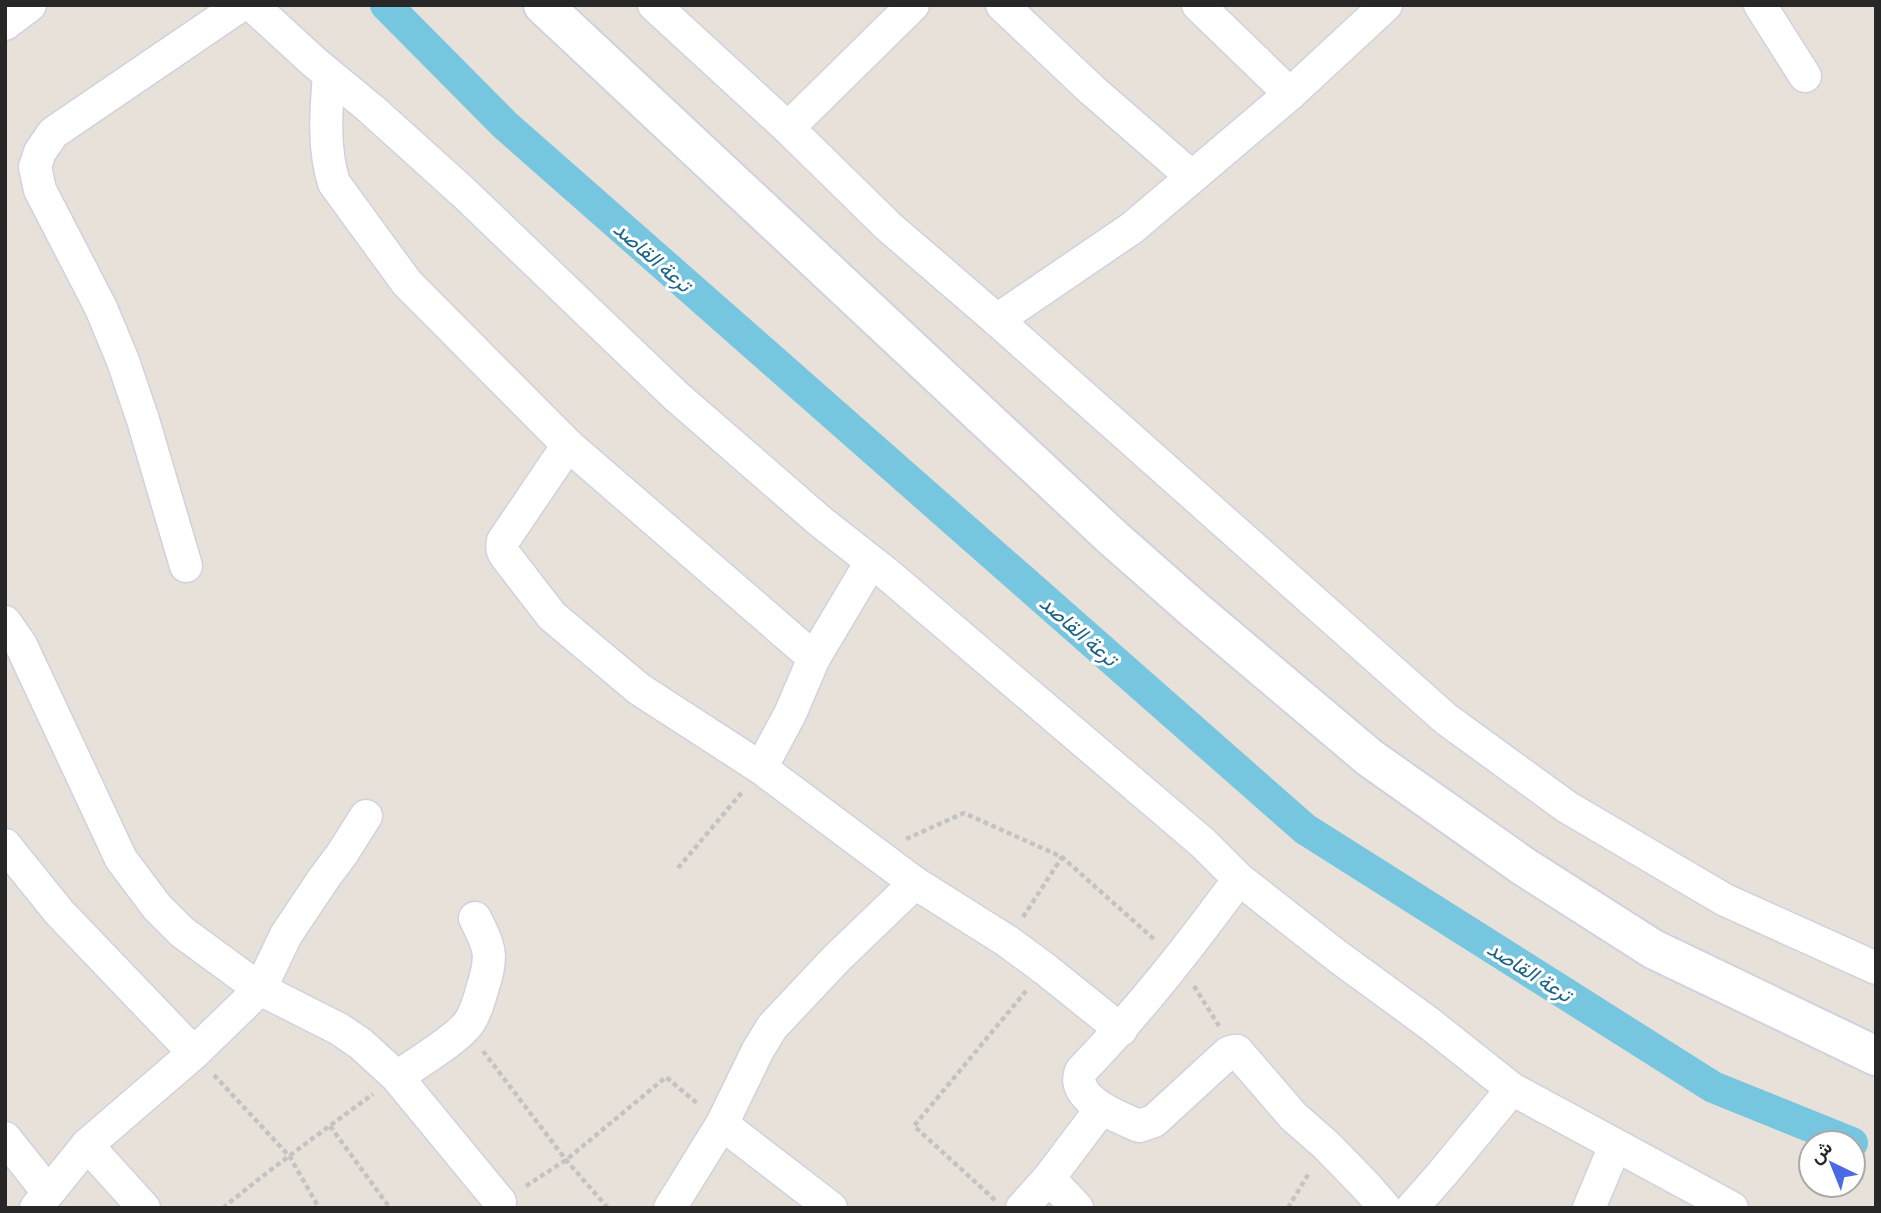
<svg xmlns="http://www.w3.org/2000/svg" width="1881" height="1213" viewBox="0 0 1881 1213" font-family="'Titillium Web',Vazirmatn,sans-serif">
  <rect width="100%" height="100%" fill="#e8e1d9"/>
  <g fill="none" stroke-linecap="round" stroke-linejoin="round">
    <path stroke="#77c6e0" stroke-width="32" d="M386 5 505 125 1305 829 1713 1087 1852 1143"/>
    <defs>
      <g id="minor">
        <path d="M252 5 314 62 371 109 463 192 676 396 821 522 886 573 1203 843 1239 879 1337 956 1430 1024 1512 1089 1732 1208"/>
        <path d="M654 5 788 128 888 226 997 320 1446 719 1567 807 1725 900 1876 968"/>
        <path d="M1002 5 1092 90 1192 177"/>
        <path d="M1198 5 1290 94"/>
        <path d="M1760 5 1805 76"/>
        <path d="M5 24 30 5"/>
        <path d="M329 75C326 110 323 149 334 183L407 283 568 445 814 658"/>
        <path d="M788 128 913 5"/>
        <path d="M997 320 1132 228 1290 94 1386 5"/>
        <path d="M568 445 503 541C501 549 503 553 508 559L552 616 639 689 761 768 915 883 1007 941 1045 969 1121 1030"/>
        <path d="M186 566 143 420 123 361 101 308 40 190 35 167 40 152 53 133 241 5"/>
        <path d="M5 622 21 645 121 859 157 907 182 932 260 989 339 1029 361 1044 397 1077 500 1202"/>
        <path d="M761 768 790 714 814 658 871 562"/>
        <path d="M5 845 59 912 194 1053"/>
        <path d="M1239 879C1189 947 1140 1010 1081 1071 1069 1099 1121 1118 1139 1126L1154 1121 1228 1053 1234 1051H1237L1293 1116 1326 1145 1366 1186 1385 1208"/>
        <path d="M397 1077C415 1064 460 1038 470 1021 476 1012 479 1001 482 990 493 955 491 950 475 918"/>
        <path d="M722 1124 831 1208"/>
        <path d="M5 1138 48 1192"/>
        <path d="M87 1145 144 1208"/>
        <path d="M1049 1178 1077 1208"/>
        <path d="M36 1208 87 1145 194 1053 260 989 286 935 324 878 342 854 366 816"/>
        <path d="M670 1208 722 1124 758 1050 772 1027 836 959 915 883"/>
        <path d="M1022 1208 1049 1178 1101 1109"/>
        <path d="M1412 1208 1442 1174 1512 1089"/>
        <path d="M1589 1208 1615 1146"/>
      </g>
      <path id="tertiary" d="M543 5 1113 538 1197 612 1370 758 1523 866 1653 949 1876 1056"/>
    </defs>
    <use href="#minor" stroke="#cfd2de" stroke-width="35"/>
    <use href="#tertiary" stroke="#cfd2de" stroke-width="42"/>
    <g stroke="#c3c3c3" stroke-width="4.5" stroke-dasharray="5 3.5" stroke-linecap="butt">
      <path d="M906 839 964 813 1062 857 1155 940"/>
      <path d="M678 868 743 791"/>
      <path d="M1023 917 1062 857"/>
      <path d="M1194 986 1219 1026"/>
      <path d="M483 1051 566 1160 608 1208"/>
      <path d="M214 1075 290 1157 319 1208"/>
      <path d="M330 1126 390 1208"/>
      <path d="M526 1186 566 1160 666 1077 698 1104"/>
      <path d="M995 1200 914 1126 1026 991"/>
      <path d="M223 1208C271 1168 323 1131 373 1094"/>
      <path d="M1288 1208 1309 1173"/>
    </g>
    <use href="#minor" stroke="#fff" stroke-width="32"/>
    <use href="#tertiary" stroke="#fff" stroke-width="38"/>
  </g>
  <g text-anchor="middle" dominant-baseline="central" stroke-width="6" stroke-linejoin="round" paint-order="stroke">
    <g font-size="21" font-style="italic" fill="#1b6486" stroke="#fff">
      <text transform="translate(653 256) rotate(41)">ترعة القاصد</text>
      <text transform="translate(1079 630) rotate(41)">ترعة القاصد</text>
      <text transform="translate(1530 971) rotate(32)">ترعة القاصد</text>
    </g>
  </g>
  <rect width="1881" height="1213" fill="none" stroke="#272727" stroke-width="14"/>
  <g transform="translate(1832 1164) rotate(317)"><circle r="33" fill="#ffffff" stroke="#a9a9a9" stroke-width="2"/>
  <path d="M0-5L12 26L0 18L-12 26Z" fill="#4a6ae5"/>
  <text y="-10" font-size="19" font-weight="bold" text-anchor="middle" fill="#272727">ش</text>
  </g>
</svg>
